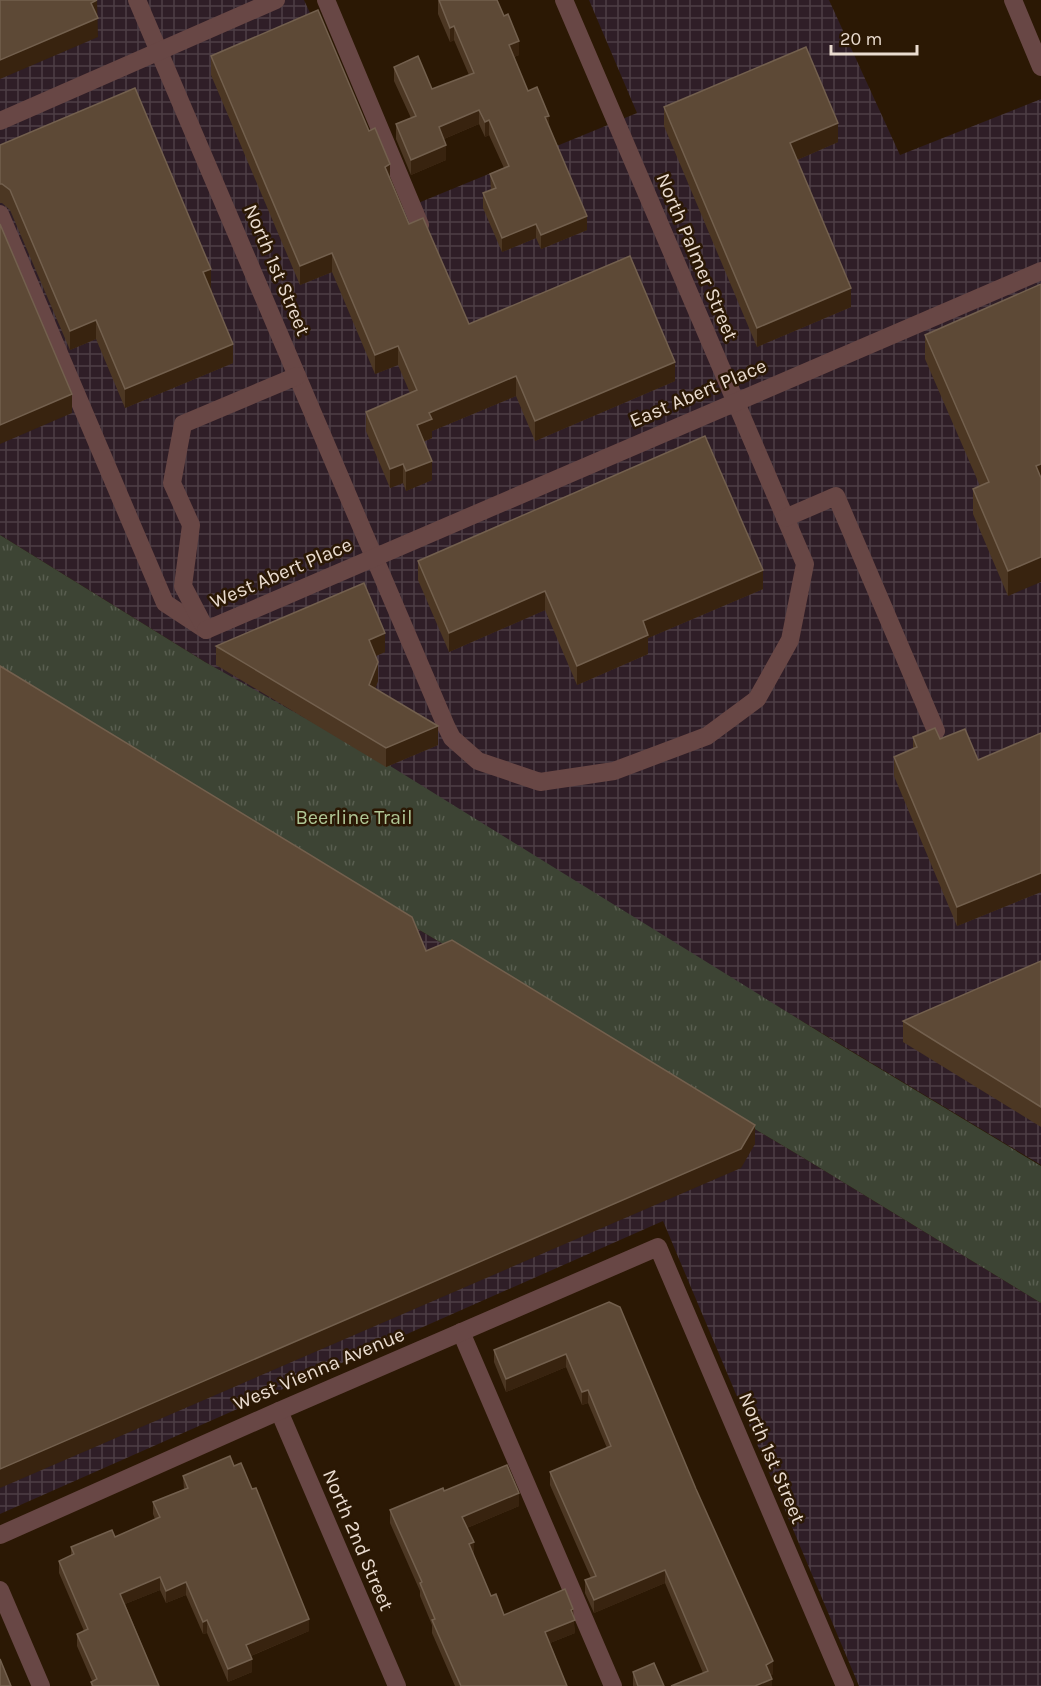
<svg xmlns="http://www.w3.org/2000/svg" width="1041" height="1686" viewBox="0 0 1041 1686" font-family="Karla,sans-serif">
  <defs>
    <pattern id="industrial-grid" width="8" height="8" patternUnits="userSpaceOnUse" patternTransform="scale(1.5)"><rect width="8" height="8" fill="#2f1e27"/><path d="M0 4h8M4 0v8" fill="none" stroke="#4d3e45"/></pattern>
    <pattern id="park-tufts" width="24" height="20" patternUnits="userSpaceOnUse" patternTransform="scale(1.5)"><rect width="24" height="20" fill="#3d4434"/><path d="M3 7l-1-3M5 7V3M7 7l1-3M15 17l-1-3M17 17v-4M19 17l1-3" fill="none" stroke="#595e50"/></pattern>
  </defs>
  <rect width="100%" height="100%" fill="#2b1804"/>
  <g fill="url(#industrial-grid)">
    <path d="M0 0H304L401 210 637 113 589 0H829L900 155 1041 99V1165L205 662 0 535Z"/>
    <path d="M0 681 802 1157 1041 1303V1686H859L663 1221 0 1514Z"/>
  </g>
  <path fill="url(#park-tufts)" d="M0 535 205 662 387 764 834 1041 1041 1166V1303L802 1157 0 681Z"/>
  <g fill="none" stroke-linecap="round" stroke-linejoin="round">
    <g stroke="#684745" stroke-width="18">
      <path d="M137 0 446 726 452 738 478 761 540 782 614 771 707 736 757 699 790 640 805 564 564 0"/>
      <path d="M326 0 420 225"/>
      <path d="M1013 0 1041 67"/>
      <path d="M0 121 276 0"/>
      <path d="M0 214 165 603 206 630"/>
      <path d="M785 518 836 496 936 731"/>
      <path d="M205 628 183 586 191 525 172 483 183 424 297 376"/>
      <path d="M206 630 1041 271"/>
      <path d="M461 1332 613 1686"/>
      <path d="M279 1411 397 1686"/>
      <path d="M0 1535 279 1411 658 1247 845 1686"/>
      <path d="M0 1590 41 1686"/>
    </g>
  </g>
  <g fill="#4c3723">
    <path d="M438 0 519 55 514 57 528 91 549 126 587 230 541 249 536 238 502 252 483 208V193L491 190 490 174 504 168 489 135 485 137 479 124 444 139 446 160 411 175 396 139V124L411 118 394 81V67L432 89 469 75 454 40 450 42 438 14Z"/>
    <path d="M211 56 390 180 409 224 469 324 675 381 535 441 516 396 432 431V438L423 442 432 480 406 491 403 483 390 488 366 431V412L410 393 398 365 375 374 332 272 300 285 211 75Z"/>
    <path d="M664 107 838 142 797 160 851 307 757 347 664 126Z"/>
    <path d="M0 145 211 288 233 363 125 408 96 339 70 350 10 210 2 203H0Z"/>
    <path d="M1041 284 1008 596 973 514V489L980 486 925 359V335Z"/>
    <path d="M418 561 763 589 648 638V654L577 685 545 610 449 652 418 580Z"/>
    <path d="M216 646 385 652 375 656 378 681 375 689 438 745 386 767 216 665Z"/>
    <path d="M1041 733V892L957 926 894 776V757L913 749V737L940 739 978 760Z"/>
    <path d="M1041 961V1127L903 1042V1021Z"/>
    <path d="M609 1302 773 1674 770 1676 772 1686 703 1673 665 1583 594 1613 585 1593V1580L591 1578 550 1485V1472L607 1448 588 1403 582 1405 566 1367 506 1392 494 1362V1350Z"/>
    <path d="M183 1476 309 1631 251 1656 252 1672 228 1682 207 1633 203 1634 186 1595 166 1603 160 1590 125 1604 159 1686H91V1682L92 1681 77 1646V1634L84 1631 59 1573V1561L71 1556V1547L115 1537 155 1519 153 1514V1502L184 1490Z"/>
    <path d="M444 1491 519 1506 467 1528 473 1555 491 1596 504 1615 573 1617 575 1633 550 1643 567 1686H455L432 1633V1625L420 1596V1591L390 1523V1510Z"/>
    <path d="M633 1672 664 1686H633Z"/>
  </g>
  <g fill="#38230f">
    <path d="M97 0 98 37 0 79V60L91 3Z"/>
    <path d="M454 26V40L450 42V28Z"/>
    <path d="M519 41V55L509 59V45Z"/>
    <path d="M479 110V124L439 141V127Z"/>
    <path d="M549 116V130L545 117Z"/>
    <path d="M489 120V135L485 137V122Z"/>
    <path d="M838 123V142L790 163V143Z"/>
    <path d="M446 145V160L411 175V160Z"/>
    <path d="M390 164V183L385 167Z"/>
    <path d="M587 216V230L541 249V235Z"/>
    <path d="M536 224V238L502 252V238Z"/>
    <path d="M332 253V272L300 285V266Z"/>
    <path d="M211 269V288L203 291V272Z"/>
    <path d="M851 288V307L757 347V328Z"/>
    <path d="M96 320V339L70 350V331Z"/>
    <path d="M233 344V363L125 408V389Z"/>
    <path d="M398 346V365L375 374V355Z"/>
    <path d="M675 362V381L535 441V421Z"/>
    <path d="M516 376V396L432 431V438L417 444V425L429 413Z"/>
    <path d="M72 394V413L0 444V425Z"/>
    <path d="M432 461V480L406 491V471Z"/>
    <path d="M403 464V483L390 488V469Z"/>
    <path d="M1041 464V488L1036 466Z"/>
    <path d="M1041 557V582L1008 596V571Z"/>
    <path d="M763 570V589L648 638V654L577 685V666L643 621Z"/>
    <path d="M545 591V610L449 652V633Z"/>
    <path d="M385 633V652L369 659V640Z"/>
    <path d="M378 662V681L369 704V685Z"/>
    <path d="M438 726V745L386 767V748Z"/>
    <path d="M1041 873V892L957 926V907Z"/>
    <path d="M755 1125V1144L741 1168 0 1488V1469Z"/>
    <path d="M566 1354V1367L506 1392V1379Z"/>
    <path d="M588 1390V1403L582 1405V1392Z"/>
    <path d="M519 1493V1506L462 1530V1517Z"/>
    <path d="M474 1542V1555L469 1544Z"/>
    <path d="M665 1570V1583L594 1613V1600Z"/>
    <path d="M160 1577V1590L120 1606V1594Z"/>
    <path d="M186 1582V1595L166 1603V1591Z"/>
    <path d="M573 1609 575 1633 545 1645V1632L571 1610Z"/>
    <path d="M309 1619V1631L246 1658V1645Z"/>
    <path d="M207 1620V1633L203 1634V1622Z"/>
    <path d="M252 1659V1672L228 1682V1669Z"/>
    <path d="M773 1661V1674L766 1678V1665Z"/>
    <path d="M772 1679V1686H755Z"/>
  </g>
  <g fill="#5d4936" stroke="#73604e" stroke-width="1.5">
    <path d="M0 0H97L91 3 98 18 0 60Z"/>
    <path d="M439 0H497L504 16 508 14 519 41 509 45 528 91 537 87 549 116 545 117 587 216 541 235 536 224 502 238 483 193 496 188 490 174 509 166 489 120 485 122 479 110 439 127 446 145 411 160 396 124 416 116 394 67 418 56 432 89 474 73 454 26 450 28Z"/>
    <path d="M318 10 369 131 375 128 390 164 385 167 409 224 423 218 469 324 630 256 675 362 535 421 516 376 429 413 432 419 417 425 432 461 406 471 403 464 390 469 366 412 417 390 398 346 375 355 332 253 300 266 211 56Z"/>
    <path d="M806 47 838 123 790 143 851 288 757 328 664 107Z"/>
    <path d="M135 88 211 269 203 272 233 344 125 389 96 320 70 331 10 190 2 184H0V145Z"/>
    <path d="M0 224 72 394 0 425Z"/>
    <path d="M1041 284V464L1036 466 1041 478V557L1008 571 973 489 989 482 925 335Z"/>
    <path d="M705 436 763 570 643 621 648 635 577 666 545 591 449 633 418 561Z"/>
    <path d="M364 583 385 633 369 640 378 662 369 685 438 726 386 748 216 646Z"/>
    <path d="M0 666 412 917 426 951 452 940 755 1125 741 1149 0 1469Z"/>
    <path d="M935 728 940 739 965 729 978 760 1041 733V873L957 907 894 757 917 747 913 737Z"/>
    <path d="M1041 961V1107L903 1021Z"/>
    <path d="M609 1302 620 1307 696 1489 773 1661 766 1665 772 1679 755 1686H671L708 1671 665 1570 594 1600 585 1580 596 1576 550 1472 611 1446 588 1390 582 1392 566 1354 506 1379 494 1350Z"/>
    <path d="M230 1456 234 1466 241 1463 252 1489 256 1488 309 1619 246 1645 252 1659 228 1669 207 1620 203 1622 186 1582 166 1591 160 1577 120 1594 159 1686H93L91 1682 97 1679 77 1634 88 1629 59 1561 74 1554 71 1547 112 1530 115 1537 160 1517 153 1502 188 1488 183 1476Z"/>
    <path d="M507 1465 519 1493 462 1517 474 1542 469 1544 491 1596 496 1594 504 1615 565 1589 573 1609 571 1610 575 1620 545 1632 567 1686H461L432 1620 435 1619 420 1583 422 1582 390 1510 443 1488 444 1491Z"/>
    <path d="M0 1659 11 1686H0Z"/>
    <path d="M654 1663 664 1686H638L633 1672Z"/>
  </g>
  <g text-anchor="middle" dominant-baseline="central" stroke-width="5" stroke-linejoin="round" paint-order="stroke">
    <g font-size="20" fill="#eadcd0" stroke="#2b1804">
      <text transform="translate(697 257) rotate(67)">North Palmer Street</text>
      <text transform="translate(277 270) rotate(67)">North 1st Street</text>
      <text transform="translate(698 393) rotate(-23)">East Abert Place</text>
      <text transform="translate(281 573) rotate(-23)">West Abert Place</text>
      <text transform="translate(319 1369) rotate(-23)">West Vienna Avenue</text>
      <text transform="translate(772 1458) rotate(67)">North 1st Street</text>
      <text transform="translate(358 1540) rotate(67)">North 2nd Street</text>
    </g>
    <g font-size="20" fill="#b0c796" stroke="#2b1804">
      <text x="354" y="817">Beerline Trail</text>
    </g>
  </g>
  <path d="M831 45v9h86v-9" fill="none" stroke="#eadcd0" stroke-width="3"/>
  <text x="840" y="45" font-size="18" fill="#eadcd0" stroke="#2b1804" stroke-width="4.5" paint-order="stroke">20 m</text>
</svg>
